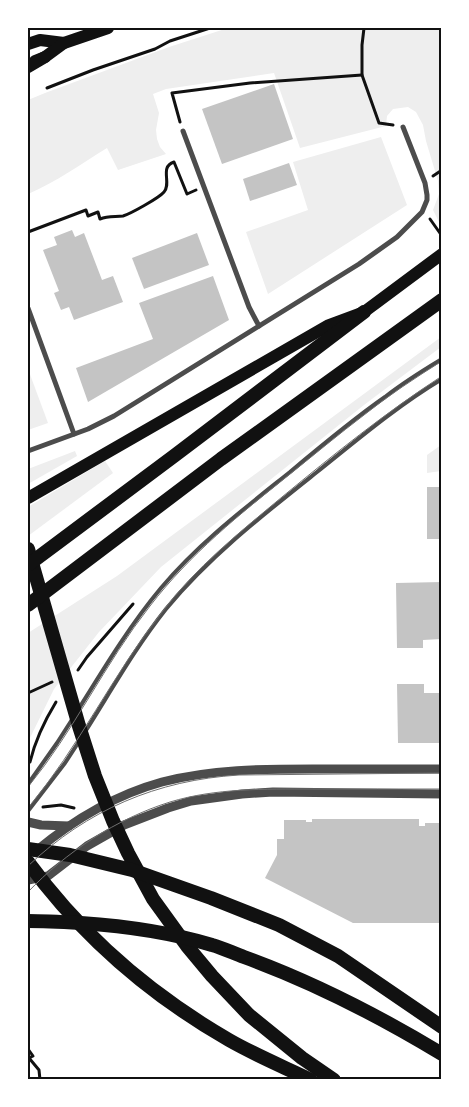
<svg xmlns="http://www.w3.org/2000/svg" width="469" height="1107" viewBox="0 0 469 1107" font-family="'Roboto Condensed',sans-serif">
  <rect width="100%" height="100%" fill="#fff"/>
  <g fill="#eee">
    <path d="M228 28H441V226L433 210 439 194 438 181 426 141 423 125 416 112 408 107 393 109 387 116 386 126 300 148 274 73 166 89 153 94 159 113 156 130 157 139 160 147 166 154 118 170 107 148C81 164 56 182 28 194V100L45 93 169 47Z"/>
    <path d="M381 137 407 205 268 294 246 232 308 210 293 162Z"/>
    <path d="M441 337V347L364 405 161 567 99 632 54 689 28 742V633L117 576Z"/>
    <path d="M28 369 48 423 28 430Z"/>
    <path d="M441 445V471L427 473V455Z"/>
    <path d="M75 451 77 456 28 484V469Z"/>
    <path d="M105 461 113 473 28 536V507Z"/>
  </g>
  <g fill="#c4c4c4">
    <path d="M274 84 293 139 222 164 202 109Z"/>
    <path d="M289 163 297 185 250 201 243 179Z"/>
    <path d="M72 230 75 237 84 233 102 280 113 276 123 302 74 320 69 307 61 310 54 293 59 291 43 250 57 245 54 237Z"/>
    <path d="M197 233 209 265 144 289 132 258Z"/>
    <path d="M213 276 229 320 88 402 76 368 153 339 139 303Z"/>
    <rect x="427" y="487" width="15" height="52"/>
    <path d="M442 582V639L423 640V648H397L396 583Z"/>
    <path d="M397 684H424V693H442V743H398Z"/>
    <path d="M312 819H419V826H425V823H442V923H353L265 878 277 855V839H284V820H306V822H312Z"/>
  </g>
  <g fill="none" stroke-linecap="round" stroke-linejoin="round">
    <g stroke="#111" stroke-width="3">
      <path d="M364 28 362 45V75L379 123 393 125"/>
      <path d="M47 88 93 70 155 49 170 41 210 28"/>
      <path d="M180 122 172 93 250 83 362 75"/>
      <path d="M433 176 442 170"/>
      <path d="M430 219 442 236"/>
      <path d="M28 232 86 210 88 216 98 212 100 219C108 216 115 217 123 216 130 214 159 198 164 192 172 183 159 167 174 162L187 194 196 190"/>
      <path d="M78 670 87 657 133 604"/>
      <path d="M28 693 52 682"/>
      <path d="M30 762C35 741 45 720 56 702"/>
      <path d="M43 807 61 805 74 808"/>
      <path d="M28 1049 33 1056 29 1058 39 1070 40 1080"/>
    </g>
    <g stroke="#4c4c4c" stroke-width="4">
      <path d="M78 710C104 668 130 625 161 588 199 543 245 508 290 472 321 446 352 420 385 397 403 383 422 371 442 359"/>
      <path d="M85 732C111 691 135 648 166 609 210 556 264 514 317 472 357 440 397 406 442 379"/>
      <path d="M28 784 57 743 73 718"/>
      <path d="M28 811 65 763 80 740"/>
    </g>
    <g stroke="#4c4c4c" stroke-width="5">
      <path d="M183 131 249 307 259 326"/>
      <path d="M28 308 74 434"/>
      <path d="M28 451 88 429 114 416 359 264 397 237 422 212 427 200V195L425 183 403 127"/>
    </g>
    <g stroke="#4c4c4c" stroke-width="9">
      <path d="M28 822 41 825 69 826"/>
      <path d="M36 851C73 820 115 795 162 782 212 769 262 769 313 769 356 769 399 769 442 769"/>
      <path d="M28 880 48 876 87 846 124 825 168 808 191 801 242 794 273 792 442 794"/>
    </g>
    <g stroke="#111" stroke-width="12">
      <path d="M28 44 40 40 64 43"/>
      <path d="M35 61 45 57 64 43 108 28"/>
      <path d="M28 498 329 325 364 312 442 254"/>
    </g>
    <path stroke="#111" stroke-width="12" d="M28 67 45 57"/>
    <g stroke="#111" stroke-width="14">
      <path d="M28 549 79 726 95 776 113 821 128 853 153 899 187 946 212 976 249 1015 302 1058 334 1080"/>
      <path d="M28 565 174 456 364 312"/>
      <path d="M28 605 221 459 442 300"/>
      <path d="M28 849 70 855 132 870 211 898 279 925 338 956 442 1027"/>
      <path d="M28 862C82 936 149 994 229 1040 255 1055 284 1067 311 1080"/>
      <path d="M28 921C45 921 63 922 81 923 125 926 169 932 212 945 223 948 233 953 244 957 313 982 379 1016 442 1054"/>
    </g>
    <g stroke="#707070" stroke-width="1">
      <path d="M28 787C74 731 105 663 150 606 190 554 240 514 290 474 315 454 339 434 364 415 389 395 415 378 442 361"/>
      <path d="M28 808C79 747 113 674 162 612 196 567 239 533 282 497 333 455 385 413 442 376"/>
      <path d="M28 866C87 810 157 780 239 775L442 773"/>
      <path d="M28 892C66 852 116 819 170 802 216 788 265 789 313 789 356 789 399 789 442 789"/>
    </g>
  </g>
  <rect width="469" height="1107" fill="none" stroke="#ffffff" stroke-width="58"/>
  <rect x="29" y="29" width="411" height="1049" fill="none" stroke="#111" stroke-width="2"/>
</svg>
